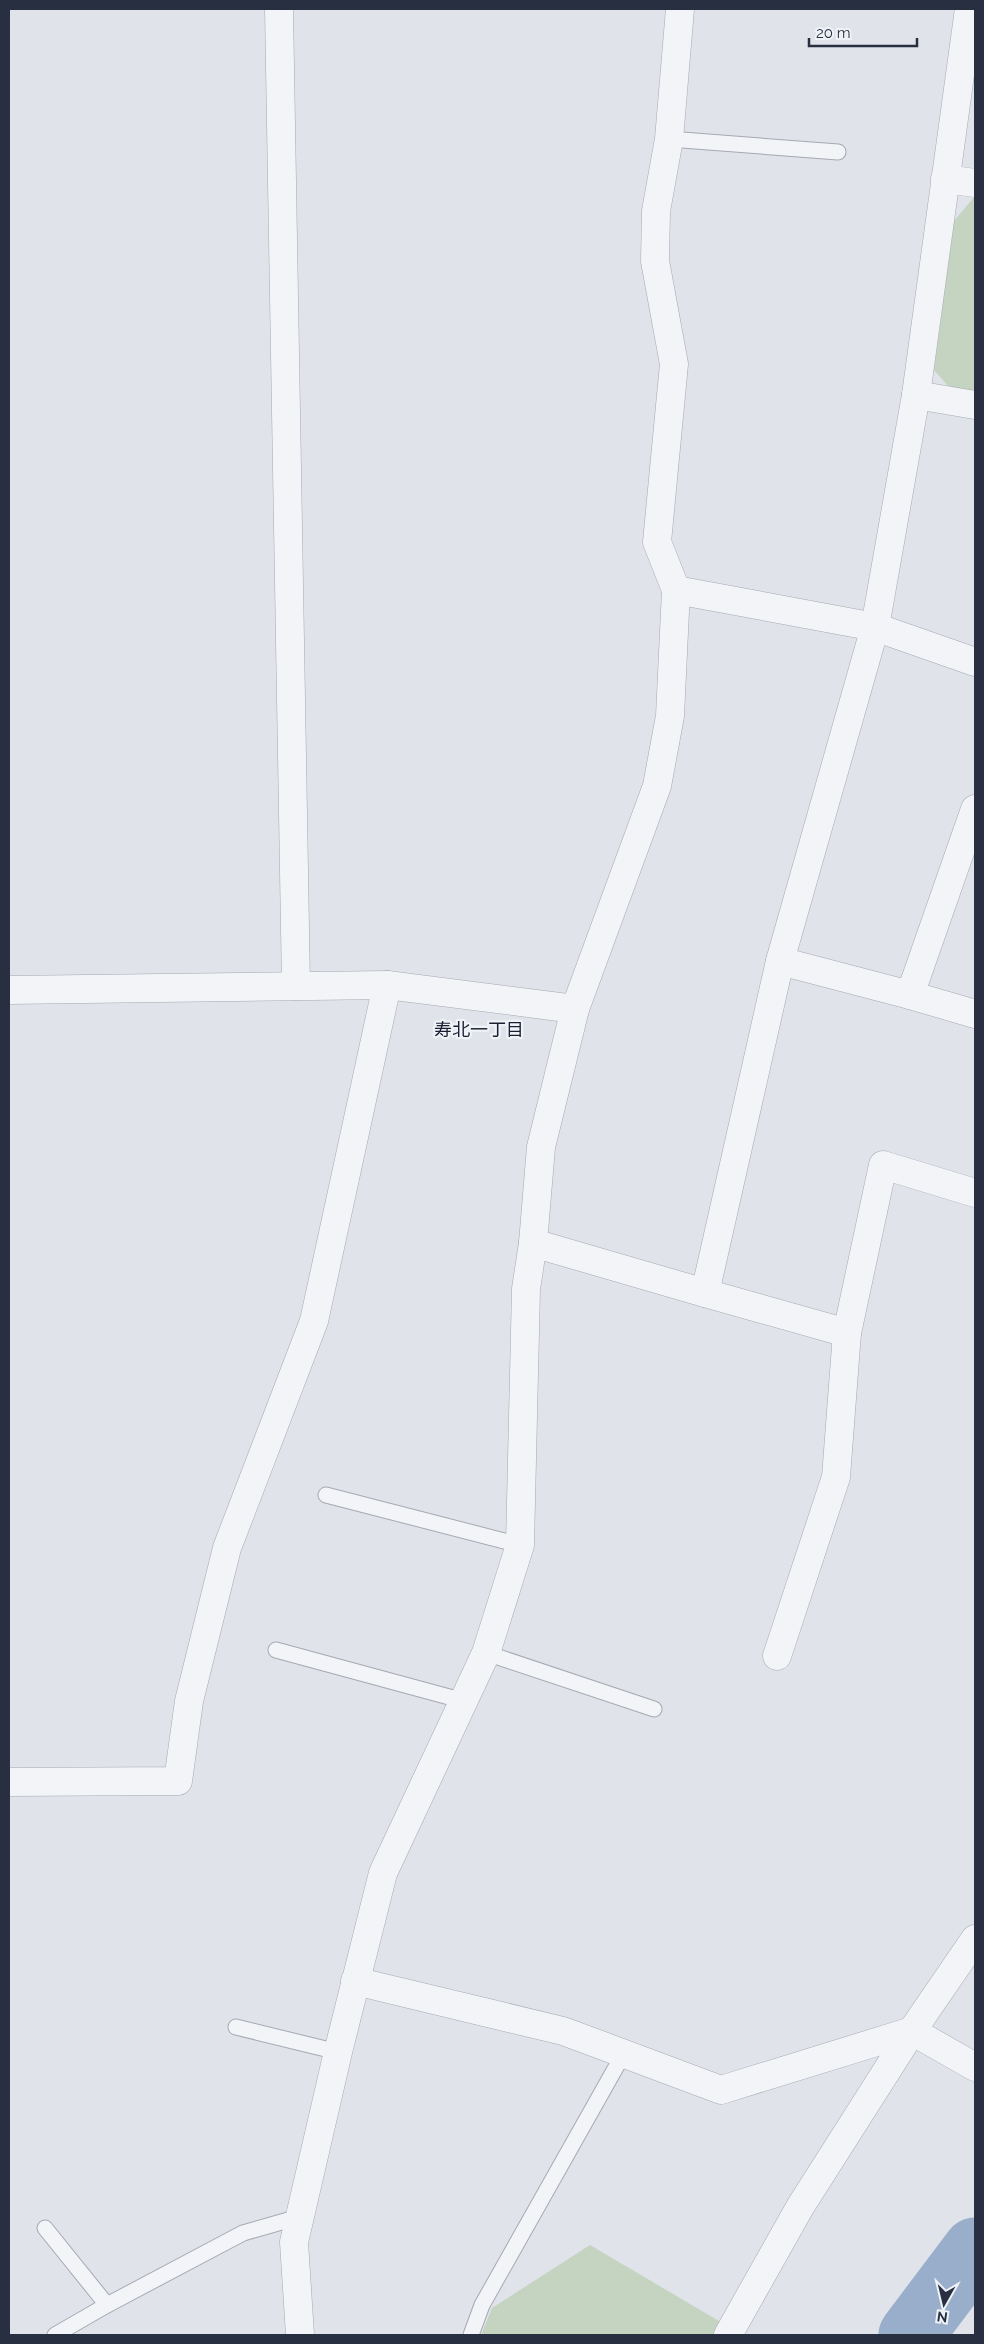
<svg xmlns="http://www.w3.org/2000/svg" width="984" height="2344" viewBox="0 0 984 2344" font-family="Raleway,'Noto Sans JP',sans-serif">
  <rect width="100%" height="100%" fill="#e0e3e9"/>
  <g fill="#c4d4c1">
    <path d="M975 196V391L949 387 934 370 954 221Z"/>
    <path d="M590 2245 724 2324 718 2335H481L492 2308Z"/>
  </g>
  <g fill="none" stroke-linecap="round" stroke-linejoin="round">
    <path stroke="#99aecb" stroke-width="65" d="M911 2335 975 2250"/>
    <defs>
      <g id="service">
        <path d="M669 139 838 152"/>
        <path d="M326 1495 520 1545"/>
        <path d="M276 1650 464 1701"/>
        <path d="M486 1653 654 1709"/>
        <path d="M236 2027 338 2052"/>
        <path d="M45 2228 107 2305"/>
        <path d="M55 2335 107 2305 243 2233 299 2217"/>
        <path d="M471 2335 482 2305 624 2053"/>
      </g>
      <g id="minor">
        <path d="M279 9 296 986"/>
        <path d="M945 179 975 183"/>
        <path d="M916 395 975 405"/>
        <path d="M676 590 875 627 975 662"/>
        <path d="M780 961 875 627 916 395 969 9"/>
        <path d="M9 990 387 985 575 1009"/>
        <path d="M910 995 975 809"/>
        <path d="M533 1243 705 1293"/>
        <path d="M847 1333 705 1293 780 961 910 995 975 1014"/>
        <path d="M777 1656 836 1477 847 1333 883 1165 975 1193"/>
        <path d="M9 1782 178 1781 189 1701 227 1548 314 1321 387 985"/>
        <path d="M355 1981 563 2031 721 2090 912 2031 975 2067"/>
        <path d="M300 2335 294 2242 338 2052 383 1873 486 1653 520 1545 526 1289 533 1243 541 1147 575 1009 657 786 670 716 676 590 657 542 674 364 655 261 656 211 669 139 680 9"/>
        <path d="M728 2335 800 2207 912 2031 975 1939"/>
      </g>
    </defs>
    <use href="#service" stroke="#a5a9b3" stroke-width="17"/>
    <use href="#minor" stroke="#a5a9b3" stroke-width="29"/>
    <use href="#service" stroke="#f3f4f7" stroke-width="15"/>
    <use href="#minor" stroke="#f3f4f7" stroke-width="28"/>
  </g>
  <g text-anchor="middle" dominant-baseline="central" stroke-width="4.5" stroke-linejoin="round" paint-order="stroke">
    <g font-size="18" fill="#1a2032" stroke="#eff2f7">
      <text x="479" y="1029">寿北一丁目</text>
    </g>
  </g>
  <rect width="984" height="2344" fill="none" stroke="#282f41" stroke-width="20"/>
  <g transform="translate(944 2304) rotate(188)" stroke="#eff2f7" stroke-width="4" paint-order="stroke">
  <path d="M0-4L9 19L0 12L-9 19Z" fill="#282f41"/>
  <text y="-8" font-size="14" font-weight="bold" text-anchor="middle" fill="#282f41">N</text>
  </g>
  <path d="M809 38v8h108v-8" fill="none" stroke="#282f41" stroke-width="2.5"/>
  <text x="816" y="38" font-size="15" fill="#282f41" stroke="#eff2f7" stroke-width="4" paint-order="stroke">20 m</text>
</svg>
